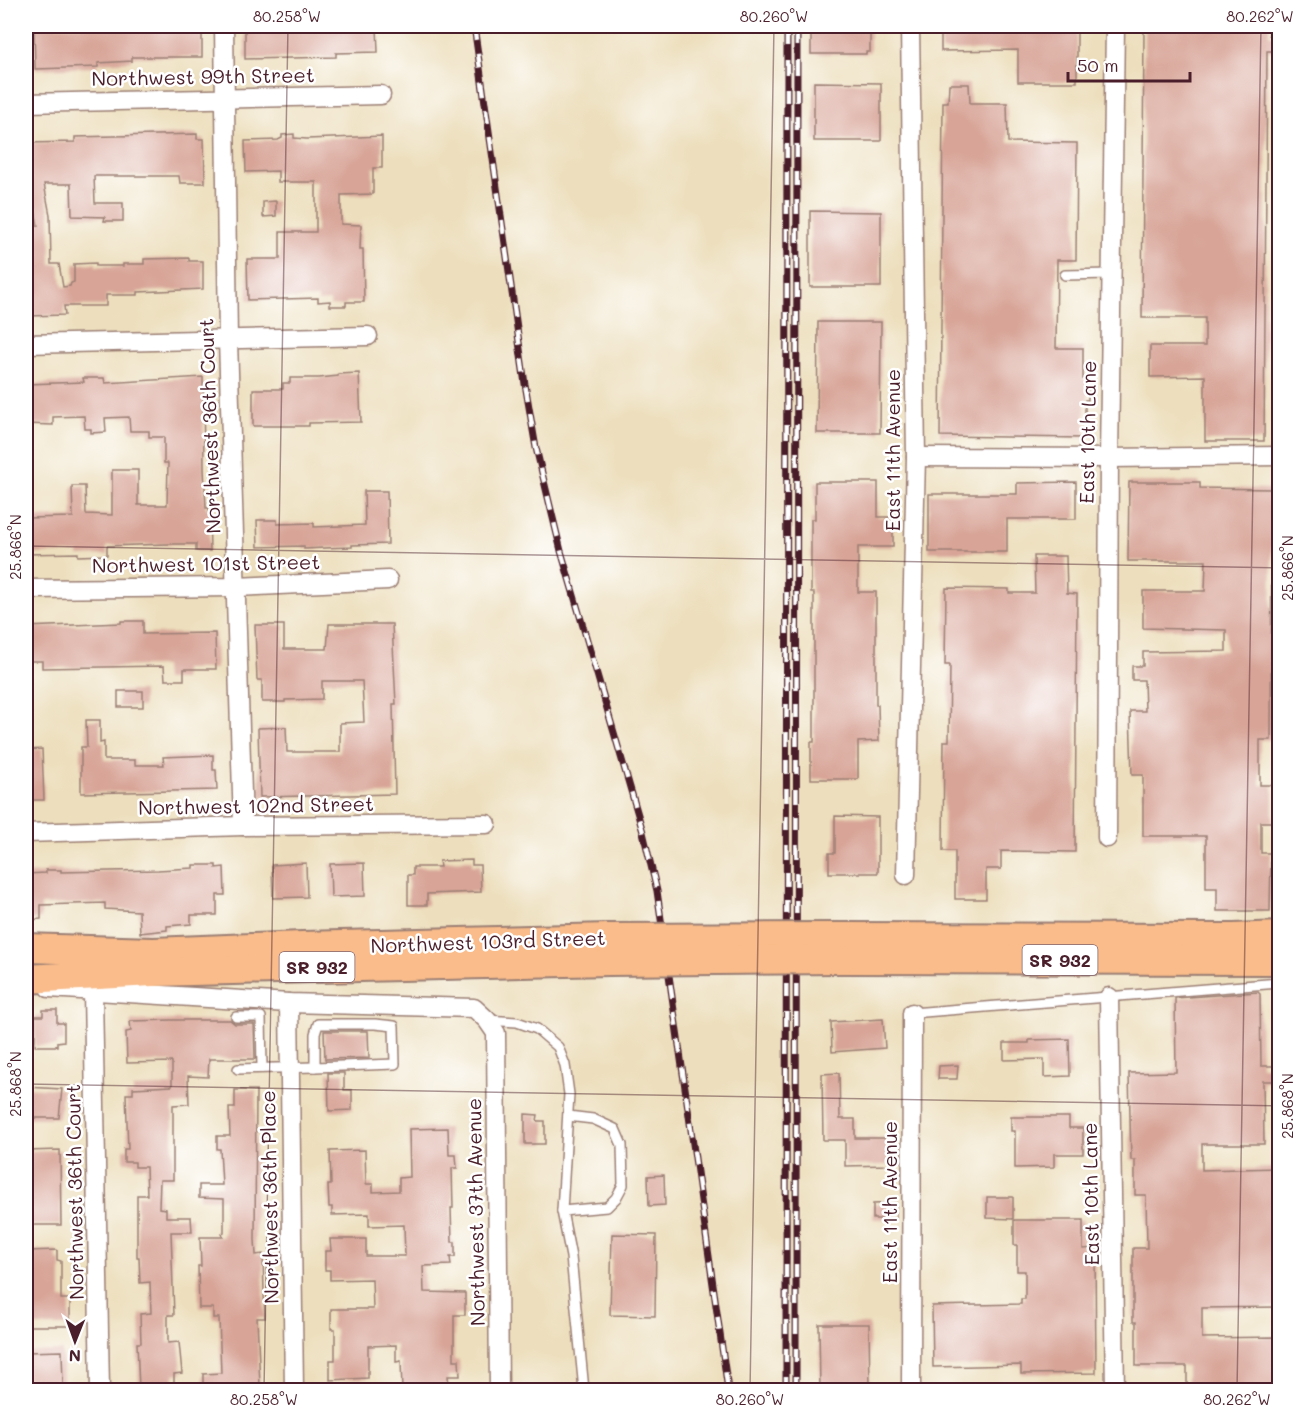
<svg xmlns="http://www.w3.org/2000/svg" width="1305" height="1416" viewBox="0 0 1305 1416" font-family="Mali,sans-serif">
  <rect width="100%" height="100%" fill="#fff"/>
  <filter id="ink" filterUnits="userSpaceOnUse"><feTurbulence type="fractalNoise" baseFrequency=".0167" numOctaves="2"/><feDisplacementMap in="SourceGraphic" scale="12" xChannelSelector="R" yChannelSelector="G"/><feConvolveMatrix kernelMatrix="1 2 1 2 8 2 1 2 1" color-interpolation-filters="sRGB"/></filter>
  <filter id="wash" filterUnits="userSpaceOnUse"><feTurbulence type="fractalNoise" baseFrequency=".008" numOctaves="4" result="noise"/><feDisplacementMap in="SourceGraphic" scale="24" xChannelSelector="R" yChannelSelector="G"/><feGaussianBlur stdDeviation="1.35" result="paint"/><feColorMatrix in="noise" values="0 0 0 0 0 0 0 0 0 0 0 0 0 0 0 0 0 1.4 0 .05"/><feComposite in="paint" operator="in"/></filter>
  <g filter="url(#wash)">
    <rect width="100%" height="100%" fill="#eddfbd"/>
    <g id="blocks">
      <g fill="#d8a497">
        <path d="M34 26H202V57H132V61L98 63V67L35 69Z"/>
        <path d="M245 26 377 27 378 52 336 53V57L245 59Z"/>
        <path d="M811 26H870V52H866V54H811Z"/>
        <path d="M941 26H1077V82H1018V50L941 51Z"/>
        <path d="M1144 26H1269V35H1274V51H1267L1264 441H1205V376L1150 377V346H1205V318H1142Z"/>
        <path d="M814 82 881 83V141H814Z"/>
        <path d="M949 84H969L970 103H1007L1008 142 1077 143 1076 260H1057L1056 348H1083V379H1088V400H1085V438L940 436 943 102H948Z"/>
        <path d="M197 134V139H204L205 183H180L179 176H94L95 203H123V221H104L105 217 72 216 71 184H44L50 215 51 264H59L63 287 70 286 71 283 74 282V264L96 263V266H123V264H144V259L189 258V261H203V289L138 292V295H106V306H64L65 315 26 316V271H33L32 226H38L33 199H26V143L75 142V137Z"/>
        <path d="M294 134V138L307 139 382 136V168H373V194L341 195V224L361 225 360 249H363L364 302H346V306H330V301L318 302V298L248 300 247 259H280V232H316V182H278V171L246 172 245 141 278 140 282 138V135Z"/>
        <path d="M276 201V216L263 217V202Z"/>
        <path d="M810 211 881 212V287H810Z"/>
        <path d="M818 322H881L880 433H817Z"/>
        <path d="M359 373 361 422 309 423V426H253V389H283V383H290V378H319L338 376V374Z"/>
        <path d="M203 377 204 469 206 508H209L210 551H196V544H167L107 546V555L78 556V553L26 554V518L73 517 72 486H85L86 514 112 515V470H138V505H167L168 463H164V437H149V431H130L129 417 105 418 106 432 91 433V429H85L84 416 53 417V425L26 424V384L84 382 83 378H104L105 383Z"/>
        <path d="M815 482H878V517H893V547H858V592H876V705H878L879 741 858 742V779H811V742H814V593H811V519H815Z"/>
        <path d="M1076 482V519H1007V552H929V494H1017V483Z"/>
        <path d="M1129 482H1200V488L1272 489 1271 740H1260V785H1273V822H1261V853H1271L1270 911H1217V888H1206V836H1143V775H1132L1130 711H1145L1144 680H1132V666H1143V652L1226 651V630L1143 628V591H1205L1206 561H1128Z"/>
        <path d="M364 491H387L388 544 352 545V547L324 548 304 549V546L258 547 257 520H277V524L314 523V527L365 525Z"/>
        <path d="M1034 556H1066L1067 593 1077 594 1075 852 1001 851V869H986V899H955V851H943L944 741H949L950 665H945L946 588 1009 589V593H1035Z"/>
        <path d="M121 621H143V634L215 633 216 669H184V680H165L164 666 42 668V661H26V627L121 623Z"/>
        <path d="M329 624H392L396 704H393L395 794 260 797 258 728 286 727 287 752H340V723L364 722 362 681H322V699L285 700V702H262V680H257L255 625H284V649H327Z"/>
        <rect x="118" y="691" width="25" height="16"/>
        <path d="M86 720H100V743L104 742V760H135V765H164L163 757 213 755V770H216L217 790 81 793V747H87Z"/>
        <path d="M42 749 44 800H26V750Z"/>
        <path d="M835 816 878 817V873H829V853H835Z"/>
        <path d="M472 860V865H480L481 892 427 894V905H408V875H413V867H440L439 861Z"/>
        <path d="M306 863 307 897 273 898 272 865Z"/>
        <path d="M364 863 365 896 331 897 330 864Z"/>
        <path d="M193 865H216V868L224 867 225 895H217V915H191V924L167 926V930L140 933 139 911 105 909V903L41 905V919L26 920V874L46 873V870H61V872L158 870 193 868Z"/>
        <path d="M1258 992 1260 994 1261 1066H1277V1081H1263L1264 1144H1202V1170L1280 1168V1307L1202 1308V1338L1280 1337 1279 1390H1187V1366H1136V1322H1133V1248H1147L1146 1195H1135V1160H1131L1129 1073 1176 1072 1175 998Z"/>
        <path d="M43 1010H57V1023H64V1041L57 1042V1046H35V1016H43Z"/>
        <path d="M883 1019 885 1048 832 1052 831 1022Z"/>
        <path d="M171 1020H230L235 1024H254L255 1059H209L208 1077 188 1076 189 1104 173 1105V1180H160L159 1208 166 1209V1217H191L192 1232H171L174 1315H168V1343L179 1342 182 1373 174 1374V1388H139L137 1343H141L140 1314 151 1313 150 1282 140 1283 139 1257H137V1195H147L146 1167H135V1162H124V1149H128L126 1094H133V1088L172 1086V1062L127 1063 126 1032 131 1031 130 1021Z"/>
        <path d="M324 1031H368L369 1058 325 1059Z"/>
        <path d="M1069 1039 1070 1076 1044 1077V1059L1004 1060V1043H1029V1040Z"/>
        <path d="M958 1065 957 1079H938L939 1066Z"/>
        <path d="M328 1073H344V1090H352V1110L329 1111Z"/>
        <path d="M839 1073 840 1119H855V1138H888L889 1165 845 1166V1140H823L822 1074Z"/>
        <path d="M26 1087 62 1089 59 1118H26Z"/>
        <path d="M235 1090H256L255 1240 256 1255 263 1254 264 1294 265 1318H257L260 1386 203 1388V1374L221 1373 219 1318H213V1308H199L198 1266H201L200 1237H223L222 1234 224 1233V1199L199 1198V1185H222L220 1149H217V1136H230L229 1108H235Z"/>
        <path d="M525 1114 538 1115 537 1121H545V1144H525Z"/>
        <path d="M1011 1117H1069V1128H1083V1154H1054V1167L1015 1168V1131H1011Z"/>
        <path d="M448 1128 449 1155H456L457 1168H452L453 1208H451L452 1242H455V1257H450L451 1265 423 1266 424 1292 465 1293V1315H454V1360H459L460 1376H448L449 1390H402L401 1361 396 1362V1345L368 1346V1378L330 1380V1360H335V1329H331V1309H373L372 1279 330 1280V1270H325V1251H331L330 1239H366V1256H405L404 1225 369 1226V1214L332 1215V1207H329L328 1185H331L330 1151 365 1150 366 1184H373V1192L399 1191V1178L410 1177 409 1129Z"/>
        <path d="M60 1150 61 1225H26V1151Z"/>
        <path d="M664 1175 665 1205 649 1206 648 1176Z"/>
        <path d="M987 1197H1013V1219L987 1218Z"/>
        <path d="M896 1203V1219H873V1204Z"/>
        <path d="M1014 1220H1083V1249L1095 1248 1096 1373 1021 1374V1365L933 1367 932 1306 1021 1304V1299H1025V1271H1017V1245H1014Z"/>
        <path d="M612 1234 656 1235 655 1316 610 1315Z"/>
        <path d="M57 1250V1260L61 1261V1299H70V1326H28L26 1251Z"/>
        <path d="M819 1324H869L870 1390H820Z"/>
        <path d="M62 1351 63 1385 26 1387V1352Z"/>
      </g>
    </g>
  </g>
  <g filter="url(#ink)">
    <use href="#blocks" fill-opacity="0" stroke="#9c7f74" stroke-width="1.5"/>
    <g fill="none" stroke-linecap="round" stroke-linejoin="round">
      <defs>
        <g id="service">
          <path d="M1065 275 1111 274"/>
          <path d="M912 1013 1280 983"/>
          <path d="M236 1017H261L262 1068"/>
          <path d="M487 1020 517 1022 537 1029 558 1047 565 1065 569 1094 562 1211 571 1257 584 1390"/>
          <path d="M318 1024H375L394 1026 395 1064 315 1067V1034Z"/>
          <path d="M238 1069 315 1067"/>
          <path d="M562 1211 607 1207 616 1198 623 1185 622 1145 615 1129 593 1119 568 1116"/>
        </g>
        <g id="minor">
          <path d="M224 26 228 340 243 826"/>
          <path d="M26 103 381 95"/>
          <path d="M26 344 368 336"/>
          <path d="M916 457 1109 458 1280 456"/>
          <path d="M26 589 236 587 388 580"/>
          <path d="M26 833 243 826 487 824"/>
          <path d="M1107 838 1109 458 1115 26"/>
          <path d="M906 875 916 457 910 26"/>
          <path d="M49 988 289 1003 474 1008 487 1020 496 1033 499 1390"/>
          <path d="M93 992 100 1390"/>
          <path d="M1109 997 1115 1390"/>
          <path d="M289 1003 294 1390"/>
          <path d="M911 1390 912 1013"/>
        </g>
        <g id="primary">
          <path d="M842 937 1234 938 1280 936"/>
          <path d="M26 948 153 952 302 946 609 938"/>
          <path d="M841 959 1280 960"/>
          <path d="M26 979 152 972 609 961"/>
        </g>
      </defs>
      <use href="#service" stroke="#9c7f74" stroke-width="12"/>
      <use href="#minor" stroke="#9c7f74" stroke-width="21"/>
      <use href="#primary" stroke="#9c7f74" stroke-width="32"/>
      <use href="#service" stroke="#fff" stroke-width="9"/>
      <use href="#minor" stroke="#fff" stroke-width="18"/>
      <use href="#primary" stroke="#f9bc8a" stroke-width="28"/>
      <defs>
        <g id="rail">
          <path d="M474 26 525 384 536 448 561 551 643 832 657 891 728 1390"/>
          <path d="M786 1390 787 26"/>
          <path d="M796 1390 797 26"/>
        </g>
      </defs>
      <use href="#rail" stroke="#4a1f2b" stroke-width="7"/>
      <use href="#rail" stroke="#fff" stroke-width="4.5" stroke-dasharray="14" stroke-linecap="butt"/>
      <defs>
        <g id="primary-bridge">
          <path d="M609 938 842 937"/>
          <path d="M609 961 841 959"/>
        </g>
      </defs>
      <use href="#primary-bridge" stroke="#9c7f74" stroke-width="32" stroke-linecap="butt"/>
      <use href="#primary-bridge" stroke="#f9bc8a" stroke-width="28"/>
    </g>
  </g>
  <path fill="none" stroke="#4a1f2b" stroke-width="1.5" stroke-opacity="0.45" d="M986 26 1280 31M26 546 1280 568M26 1084 1280 1106M264 1390 288 26M750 1390 774 26M1237 1390 1261 26"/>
  <g text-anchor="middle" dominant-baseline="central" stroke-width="5" stroke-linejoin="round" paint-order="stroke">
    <g fill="#fff" stroke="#80626b" stroke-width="1.5">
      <rect x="1022.5" y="945" width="75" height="30" rx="4.5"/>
      <rect x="279.5" y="952" width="75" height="30" rx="4.5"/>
    </g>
    <g font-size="18" font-weight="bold" fill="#4a1f2b">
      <text x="1060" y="960">SR 932</text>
      <text x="317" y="967">SR 932</text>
    </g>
    <g font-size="20" fill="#4a1f2b" stroke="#fff">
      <text transform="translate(203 76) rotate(-1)">Northwest 99th Street</text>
      <text transform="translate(209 426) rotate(-92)">Northwest 36th Court</text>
      <text transform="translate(1087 432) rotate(-89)">East 10th Lane</text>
      <text transform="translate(892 450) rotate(-90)">East 11th Avenue</text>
      <text transform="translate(206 563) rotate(-1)">Northwest 101st Street</text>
      <text transform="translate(256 805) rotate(-1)">Northwest 102nd Street</text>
      <text transform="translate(488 941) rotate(-2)">Northwest 103rd Street</text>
      <text transform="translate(74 1192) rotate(-91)">Northwest 36th Court</text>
      <text transform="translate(1090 1194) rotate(-91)">East 10th Lane</text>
      <text transform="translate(269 1197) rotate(-91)">Northwest 36th Place</text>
      <text transform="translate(889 1202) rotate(-90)">East 11th Avenue</text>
      <text transform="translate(475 1212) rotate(-91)">Northwest 37th Avenue</text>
    </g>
  </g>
  <rect width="1305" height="1416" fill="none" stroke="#fff" stroke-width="66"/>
  <g transform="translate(75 1341) rotate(181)" stroke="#ffffff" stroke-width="4.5" paint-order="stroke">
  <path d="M0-4.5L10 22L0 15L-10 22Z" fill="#4a1f2b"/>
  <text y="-9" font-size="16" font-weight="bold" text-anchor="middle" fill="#4a1f2b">N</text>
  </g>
  <path d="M1068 72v9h122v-9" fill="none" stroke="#4a1f2b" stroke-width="3"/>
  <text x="1077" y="72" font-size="18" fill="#4a1f2b" stroke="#ffffff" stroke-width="4.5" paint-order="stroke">50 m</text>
  <rect x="33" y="33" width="1239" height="1350" fill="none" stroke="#4a1f2b" stroke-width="2"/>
  <g font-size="15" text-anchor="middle" fill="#4a1f2b">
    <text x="287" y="22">80.258°W</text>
    <text x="774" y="22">80.260°W</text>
    <text x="1260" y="22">80.262°W</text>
    <text transform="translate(16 547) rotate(-90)" y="5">25.866°N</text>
    <text transform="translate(1288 568) rotate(-90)" y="5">25.866°N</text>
    <text transform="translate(16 1084) rotate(-90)" y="5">25.868°N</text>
    <text transform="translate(1288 1106) rotate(-90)" y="5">25.868°N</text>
    <text x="264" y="1405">80.258°W</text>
    <text x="750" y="1405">80.260°W</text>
    <text x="1237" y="1405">80.262°W</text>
  </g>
</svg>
